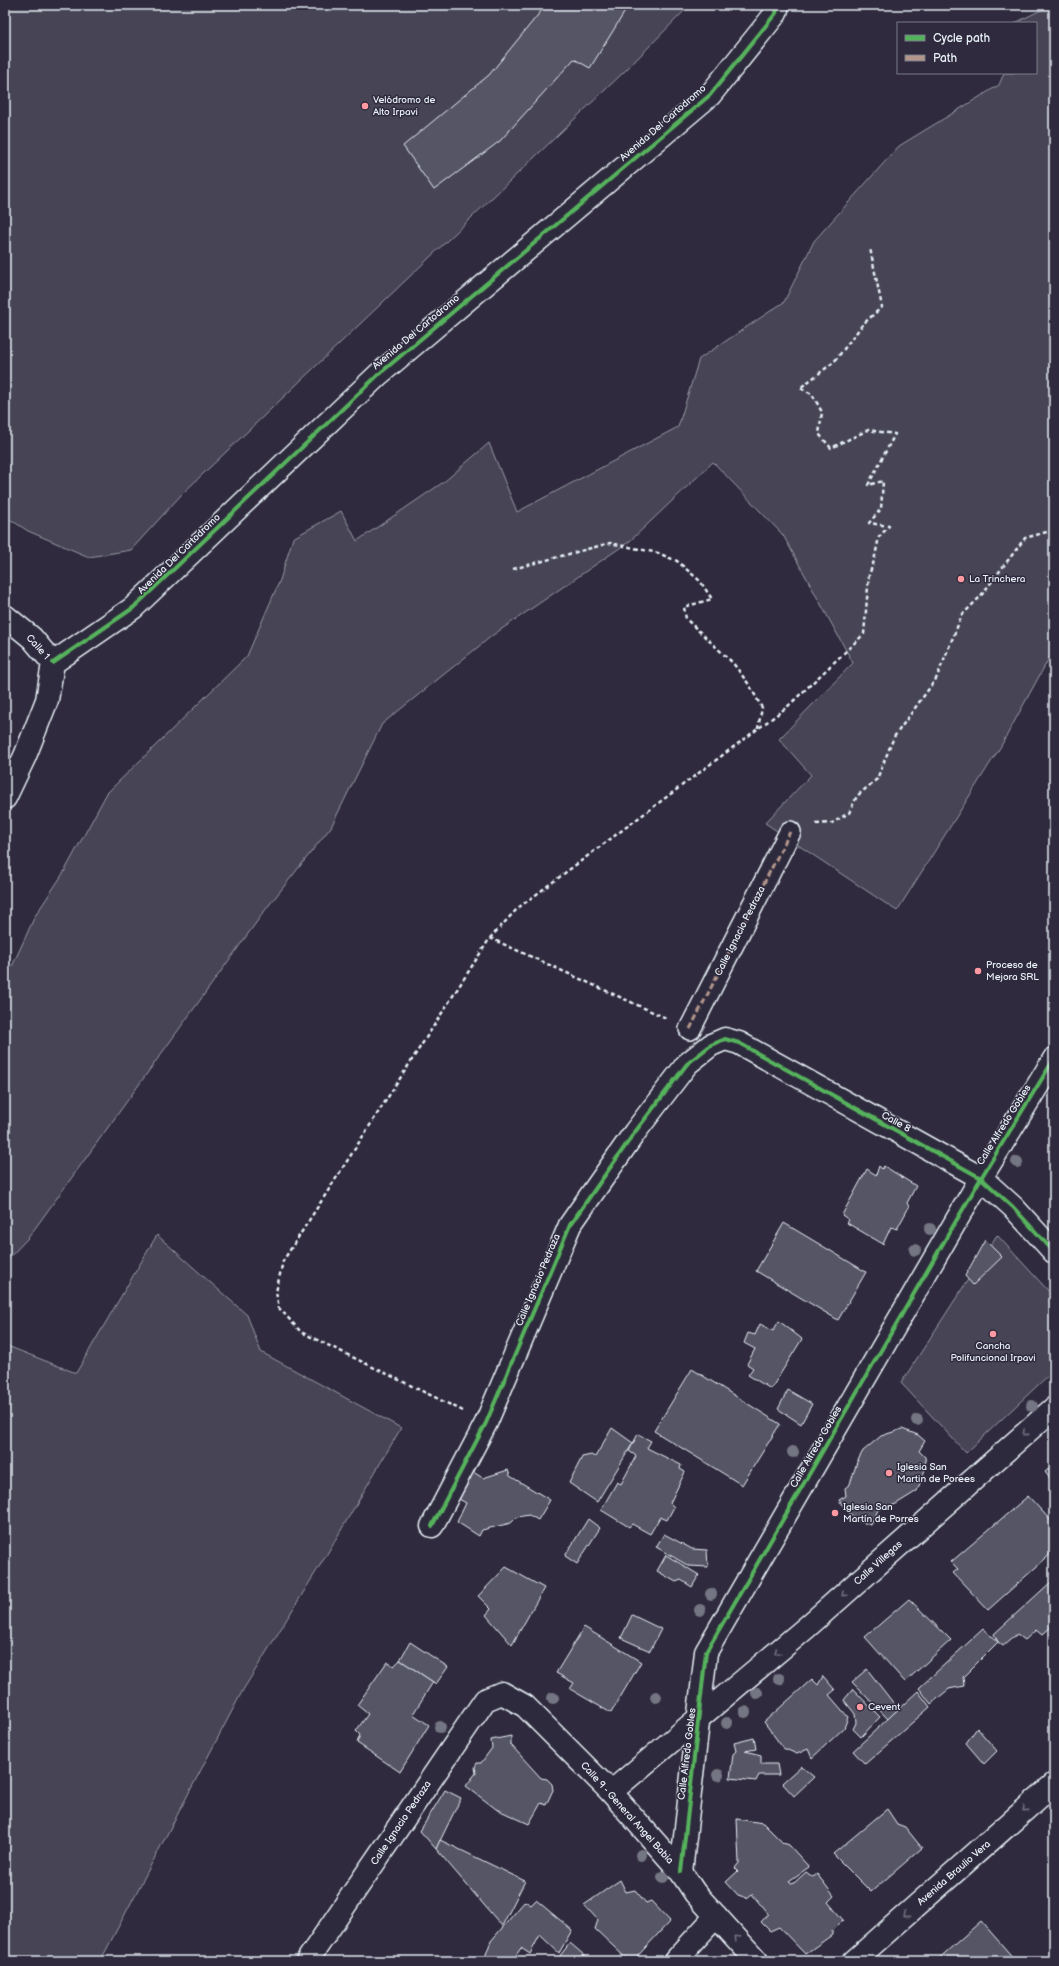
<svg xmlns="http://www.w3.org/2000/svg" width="1059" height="1966" viewBox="0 0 1059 1966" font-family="'Balsamiq Sans',sans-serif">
  <rect width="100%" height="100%" fill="#2f2a3d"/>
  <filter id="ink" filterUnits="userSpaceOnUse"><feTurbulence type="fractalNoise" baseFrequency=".025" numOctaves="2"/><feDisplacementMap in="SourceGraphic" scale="8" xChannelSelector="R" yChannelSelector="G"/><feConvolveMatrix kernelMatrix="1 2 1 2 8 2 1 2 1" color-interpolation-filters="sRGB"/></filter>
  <g filter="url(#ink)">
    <g fill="#464455" stroke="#979aa6">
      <path d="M5 5H690L627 69 182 494 131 550 89 557 28 531 5 516Z"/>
      <path d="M1051 5H1054V649L1001 746 897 911 765 823 811 775 779 739 853 663 783 535 713 462 630 541 493 635 382 724 331 827 266 909 28 1238 5 1262V982L35 916 64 872 107 793 247 656 280 580 293 538 341 511 357 541 445 481 489 443 517 512 678 427 699 359 784 302 814 241 899 146 999 85 1004 73H1036V23H1015Z"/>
      <path d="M157 1235 247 1315 261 1352 401 1428 327 1554 243 1690 103 1956 90 1961H5V1345L76 1373Z"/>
      <path d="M997 1235 1054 1297V1370L966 1453 901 1383Z"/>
    </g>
    <g fill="#575565" stroke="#e8f1f8">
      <path d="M546 5H629L590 68 574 59 500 141 434 190 403 146 489 75Z"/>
      <path d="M879 1166 882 1169 884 1166 916 1186 907 1203 909 1207 897 1229 891 1227 883 1244 847 1223 849 1220 842 1215 867 1169 876 1175Z"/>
      <path d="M784 1223 866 1272 838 1320 756 1271Z"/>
      <path d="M985 1240 1002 1257 973 1285 965 1276Z"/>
      <path d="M779 1321 802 1339 771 1389 748 1375 753 1368 747 1364 755 1349 744 1343 748 1333 755 1335 760 1324 773 1331Z"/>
      <path d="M692 1369 780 1424 742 1485 654 1431Z"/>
      <path d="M788 1390 812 1404 801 1424 778 1409Z"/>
      <path d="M612 1428 633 1443 597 1502 569 1483 582 1457 591 1455 595 1457Z"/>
      <path d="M902 1429 918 1435 925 1441 919 1451 925 1457 926 1467 917 1491 896 1504 878 1510 871 1525 858 1521 846 1510 839 1500 846 1496 845 1488 850 1484 857 1462 863 1451 881 1436Z"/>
      <path d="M638 1434 651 1441 647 1448 681 1465 680 1469 685 1472 670 1503 674 1507 667 1520 660 1517 650 1534 632 1524 629 1527 601 1510 617 1482 621 1484 636 1456 629 1451Z"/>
      <path d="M1054 1464V1484L1045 1472Z"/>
      <path d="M508 1470 510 1476 550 1500 538 1520 529 1515 517 1517 511 1523 482 1530 479 1536 457 1522 466 1503 457 1498 473 1472 483 1478Z"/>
      <path d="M1028 1496 1054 1524V1551L988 1610 953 1573 958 1569 951 1562Z"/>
      <path d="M588 1519 600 1528 577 1564 565 1556Z"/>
      <path d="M664 1534 692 1549 707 1550 708 1567 689 1566 656 1547Z"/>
      <path d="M666 1555 699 1575 692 1587 681 1580 676 1582 657 1571Z"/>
      <path d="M506 1567 544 1588 512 1645 486 1615 491 1609 478 1596Z"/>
      <path d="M1052 1581 1054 1584V1624L1042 1635 1036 1630 1025 1640 1017 1634 1003 1646 998 1642 994 1634Z"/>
      <path d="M909 1599 951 1640 905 1682 865 1637Z"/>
      <path d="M632 1615 661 1629 650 1651 621 1638Z"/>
      <path d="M584 1627 641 1662 611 1713 570 1689 574 1683 556 1673Z"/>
      <path d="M983 1629 998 1642 963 1677 964 1686 949 1689 931 1704 919 1688Z"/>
      <path d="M410 1642 448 1667 436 1684 400 1660Z"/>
      <path d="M400 1660 433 1682 413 1714 429 1725 400 1772 357 1743 360 1735 356 1731 368 1714 357 1705 387 1662 394 1666Z"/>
      <path d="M867 1669 898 1709 888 1719 852 1682Z"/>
      <path d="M823 1676 835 1690 829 1695 848 1717 844 1728 812 1758 808 1749 797 1754 783 1748 764 1722 812 1679 818 1685Z"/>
      <path d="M853 1689 880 1717 861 1737 853 1729 856 1723 855 1714 844 1700Z"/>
      <path d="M918 1691 930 1707 865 1764 853 1751Z"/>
      <path d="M977 1728 997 1751 984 1764 966 1743Z"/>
      <path d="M511 1736V1745L541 1778 547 1779 552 1784 553 1790 546 1805 541 1803 529 1824 496 1809 466 1786 476 1773 475 1767 477 1763H481L492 1748 491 1740Z"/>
      <path d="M754 1738 756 1749 745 1751 761 1755V1764H777L779 1775H759L756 1781 730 1778 733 1754 736 1751 734 1743Z"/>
      <path d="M801 1766 814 1777 794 1796 782 1783Z"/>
      <path d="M445 1790 461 1798 436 1849 420 1831Z"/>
      <path d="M887 1809 897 1824 905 1827 922 1848 871 1892 833 1854Z"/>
      <path d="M737 1819 763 1823 783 1843 789 1845 809 1867 789 1881 793 1884 806 1872 813 1877 817 1874 834 1896 828 1902 843 1920 832 1931V1935L805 1954 779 1927 770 1931 761 1922 768 1914 752 1894 747 1898 738 1895 726 1882 738 1871 735 1868 739 1863Z"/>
      <path d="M440 1840 525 1881 502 1926 436 1849Z"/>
      <path d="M620 1880 626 1892 635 1890 646 1903 651 1901 670 1921 633 1961H629L595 1929 598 1920 584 1905Z"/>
      <path d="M536 1900 572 1930 559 1953 540 1935 530 1954 521 1948 512 1961H493L485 1957 491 1941 525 1901 531 1905Z"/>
      <path d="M981 1921 1016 1961H936Z"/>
      <path d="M570 1943 591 1961H556Z"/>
    </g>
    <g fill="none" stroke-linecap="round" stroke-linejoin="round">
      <defs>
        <path id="pedestrian" d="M690 1029 790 832"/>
        <g id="minor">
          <path d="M53 663 133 608 378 375 710 95 776 13 778 5"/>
          <path d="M432 1526 486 1423 570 1225 635 1132 687 1064 711 1045 725 1039 739 1043 981 1178 1013 1207 1054 1252"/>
          <path d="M611 1792 807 1627 1054 1408"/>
          <path d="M681 1872 706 1652 981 1178 1054 1059"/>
          <path d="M307 1961 485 1700 502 1693 525 1706 611 1792 681 1872 695 1893 716 1916"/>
        </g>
        <path id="tertiary" d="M5 616 32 638 53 663 47 700 25 756 5 798"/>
        <g id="secondary">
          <path d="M675 1961 716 1916 757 1961"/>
          <path d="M854 1961 1054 1784"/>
        </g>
      </defs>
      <use href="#pedestrian" stroke="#e8f1f8" stroke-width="24"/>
      <use href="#minor" stroke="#e8f1f8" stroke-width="25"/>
      <use href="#tertiary" stroke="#e8f1f8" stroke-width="25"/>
      <use href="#secondary" stroke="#e8f1f8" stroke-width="25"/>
      <g stroke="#e8f1f8" stroke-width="2.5" stroke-dasharray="4 3" stroke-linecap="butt">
        <path d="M513 569 610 543 658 553 677 561 700 581 712 599 684 607 686 619 733 663 750 686 762 708 758 728"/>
        <path d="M816 824 832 823 849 813 857 796 877 779 894 737 936 679 962 615 980 597 1025 538 1054 530"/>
        <path d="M490 938 666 1018"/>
        <path d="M463 1411 301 1332 279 1308 276 1292 283 1261 490 938 518 908 787 707 864 634 869 575 874 561 879 537 889 526 869 523 881 509 883 481 868 485 895 434 868 430 831 448 819 434 822 412 812 394 800 388 834 362 863 324 882 307 870 248"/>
      </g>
      <use href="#pedestrian" stroke="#2f2a3d" stroke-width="21"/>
      <use href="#minor" stroke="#2f2a3d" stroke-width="22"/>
      <use href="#tertiary" stroke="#2f2a3d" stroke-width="22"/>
      <use href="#secondary" stroke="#2f2a3d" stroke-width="22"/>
      <path stroke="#b2968c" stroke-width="3" stroke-dasharray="6 3" stroke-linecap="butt" d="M690 1029 790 832"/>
      <defs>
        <g id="cycleway">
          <path d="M53 663 133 608 378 375 710 95 776 13 778 5"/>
          <path d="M432 1526 486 1423 570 1225 635 1132 687 1064 711 1045 725 1039 739 1043 981 1178 1013 1207 1054 1252"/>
          <path d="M681 1872 706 1652 981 1178 1054 1059"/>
        </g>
      </defs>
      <use href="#cycleway" stroke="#2f2a3d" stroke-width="6"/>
      <use href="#cycleway" stroke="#56b35d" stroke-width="4"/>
    </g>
    <g fill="#757684">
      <circle cx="1017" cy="1162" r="6"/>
      <circle cx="930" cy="1229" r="6"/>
      <circle cx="915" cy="1250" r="6"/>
      <circle cx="1032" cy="1406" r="6"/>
      <circle cx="917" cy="1420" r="6"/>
      <circle cx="793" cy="1452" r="6"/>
      <circle cx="711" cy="1594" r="6"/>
      <circle cx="700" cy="1610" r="6"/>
      <circle cx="779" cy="1679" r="6"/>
      <circle cx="757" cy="1693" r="6"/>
      <circle cx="656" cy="1697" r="6"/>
      <circle cx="553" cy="1698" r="6"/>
      <circle cx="745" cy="1712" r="6"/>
      <circle cx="727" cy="1723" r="6"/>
      <circle cx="440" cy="1727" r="6"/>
      <circle cx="718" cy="1775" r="6"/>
      <circle cx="641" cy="1855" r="6"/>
      <circle cx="663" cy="1877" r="6"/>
    </g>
    <defs><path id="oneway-chevron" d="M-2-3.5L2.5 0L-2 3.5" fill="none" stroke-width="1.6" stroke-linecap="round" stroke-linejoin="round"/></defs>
    <g stroke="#70707e">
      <use href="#oneway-chevron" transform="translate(1025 1433) rotate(139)"/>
      <use href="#oneway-chevron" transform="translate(844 1594) rotate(138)"/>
      <use href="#oneway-chevron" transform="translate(777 1652) rotate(140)"/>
      <use href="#oneway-chevron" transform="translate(1025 1810) rotate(139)"/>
      <use href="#oneway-chevron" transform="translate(906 1915) rotate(139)"/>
      <use href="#oneway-chevron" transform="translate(737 1938) rotate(-133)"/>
    </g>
  </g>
  <g fill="#ff9aa2" stroke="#2f2a3d" stroke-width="1.5">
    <circle cx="365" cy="106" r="4"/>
    <circle cx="961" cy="579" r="4"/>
    <circle cx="978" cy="971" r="4"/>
    <circle cx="993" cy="1334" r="4"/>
    <circle cx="889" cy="1473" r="4"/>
    <circle cx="835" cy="1513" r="4"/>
    <circle cx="860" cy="1707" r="4"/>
  </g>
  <g text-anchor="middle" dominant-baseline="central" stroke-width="3" stroke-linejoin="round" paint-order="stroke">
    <g font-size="10" fill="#e8f1f8" stroke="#2f2a3d" text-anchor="start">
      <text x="373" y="100">Velódromo de<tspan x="373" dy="12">Alto Irpavi</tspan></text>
      <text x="969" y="579">La Trinchera</text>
      <text x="986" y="965">Proceso de<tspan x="986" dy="12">Mejora SRL</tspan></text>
      <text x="993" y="1346" text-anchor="middle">Cancha<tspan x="993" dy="12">Polifuncional Irpavi</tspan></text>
      <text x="897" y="1467">Iglesia San<tspan x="897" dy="12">Martin de Porees</tspan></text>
      <text x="843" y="1507">Iglesia San<tspan x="843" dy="12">Martín de Porres</tspan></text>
      <text x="868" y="1707">Cevent</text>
    </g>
    <g font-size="10" fill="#e8f1f8" stroke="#2f2a3d">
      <text transform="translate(663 123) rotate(-41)">Avenida Del Cartodromo</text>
      <text transform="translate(416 332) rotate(-40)">Avenida Del Cartodromo</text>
      <text transform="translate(179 554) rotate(-44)">Avenida Del Cartodromo</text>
      <text transform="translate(38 647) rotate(48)">Calle 1</text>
      <text transform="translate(740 931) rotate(-63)">Calle Ignacio Pedraza</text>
      <text transform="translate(896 1122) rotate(29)">Calle 8</text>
      <text transform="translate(1004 1125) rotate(-58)">Calle Alfredo Gobles</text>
      <text transform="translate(538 1280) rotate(-67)">Calle Ignacio Pedraza</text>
      <text transform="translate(816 1447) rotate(-60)">Calle Alfredo Gobles</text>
      <text transform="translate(878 1563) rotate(-42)">Calle Villegas</text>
      <text transform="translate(687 1754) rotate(-83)">Calle Alfredo Gobles</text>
      <text transform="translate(627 1813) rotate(48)">Calle 9 - General Angel Babia</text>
      <text transform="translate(401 1823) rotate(-56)">Calle Ignacio Pedraza</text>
      <text transform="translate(954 1873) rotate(-41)">Avenida Braulio Vera</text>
    </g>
  </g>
  <rect width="1059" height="1966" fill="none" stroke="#2f2a3d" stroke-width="20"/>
  <rect x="10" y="10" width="1039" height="1946" fill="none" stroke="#e8f1f8" stroke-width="1.5" filter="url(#ink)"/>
  <rect x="897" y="22" width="140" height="52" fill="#2f2a3d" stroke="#797a88"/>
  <rect x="905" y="35" width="20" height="6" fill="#56b35d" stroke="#797a88"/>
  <text x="933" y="42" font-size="12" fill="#e8f1f8">Cycle path</text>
  <rect x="905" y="55" width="20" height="6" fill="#b2968c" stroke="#797a88"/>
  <text x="933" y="62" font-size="12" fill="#e8f1f8">Path</text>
</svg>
